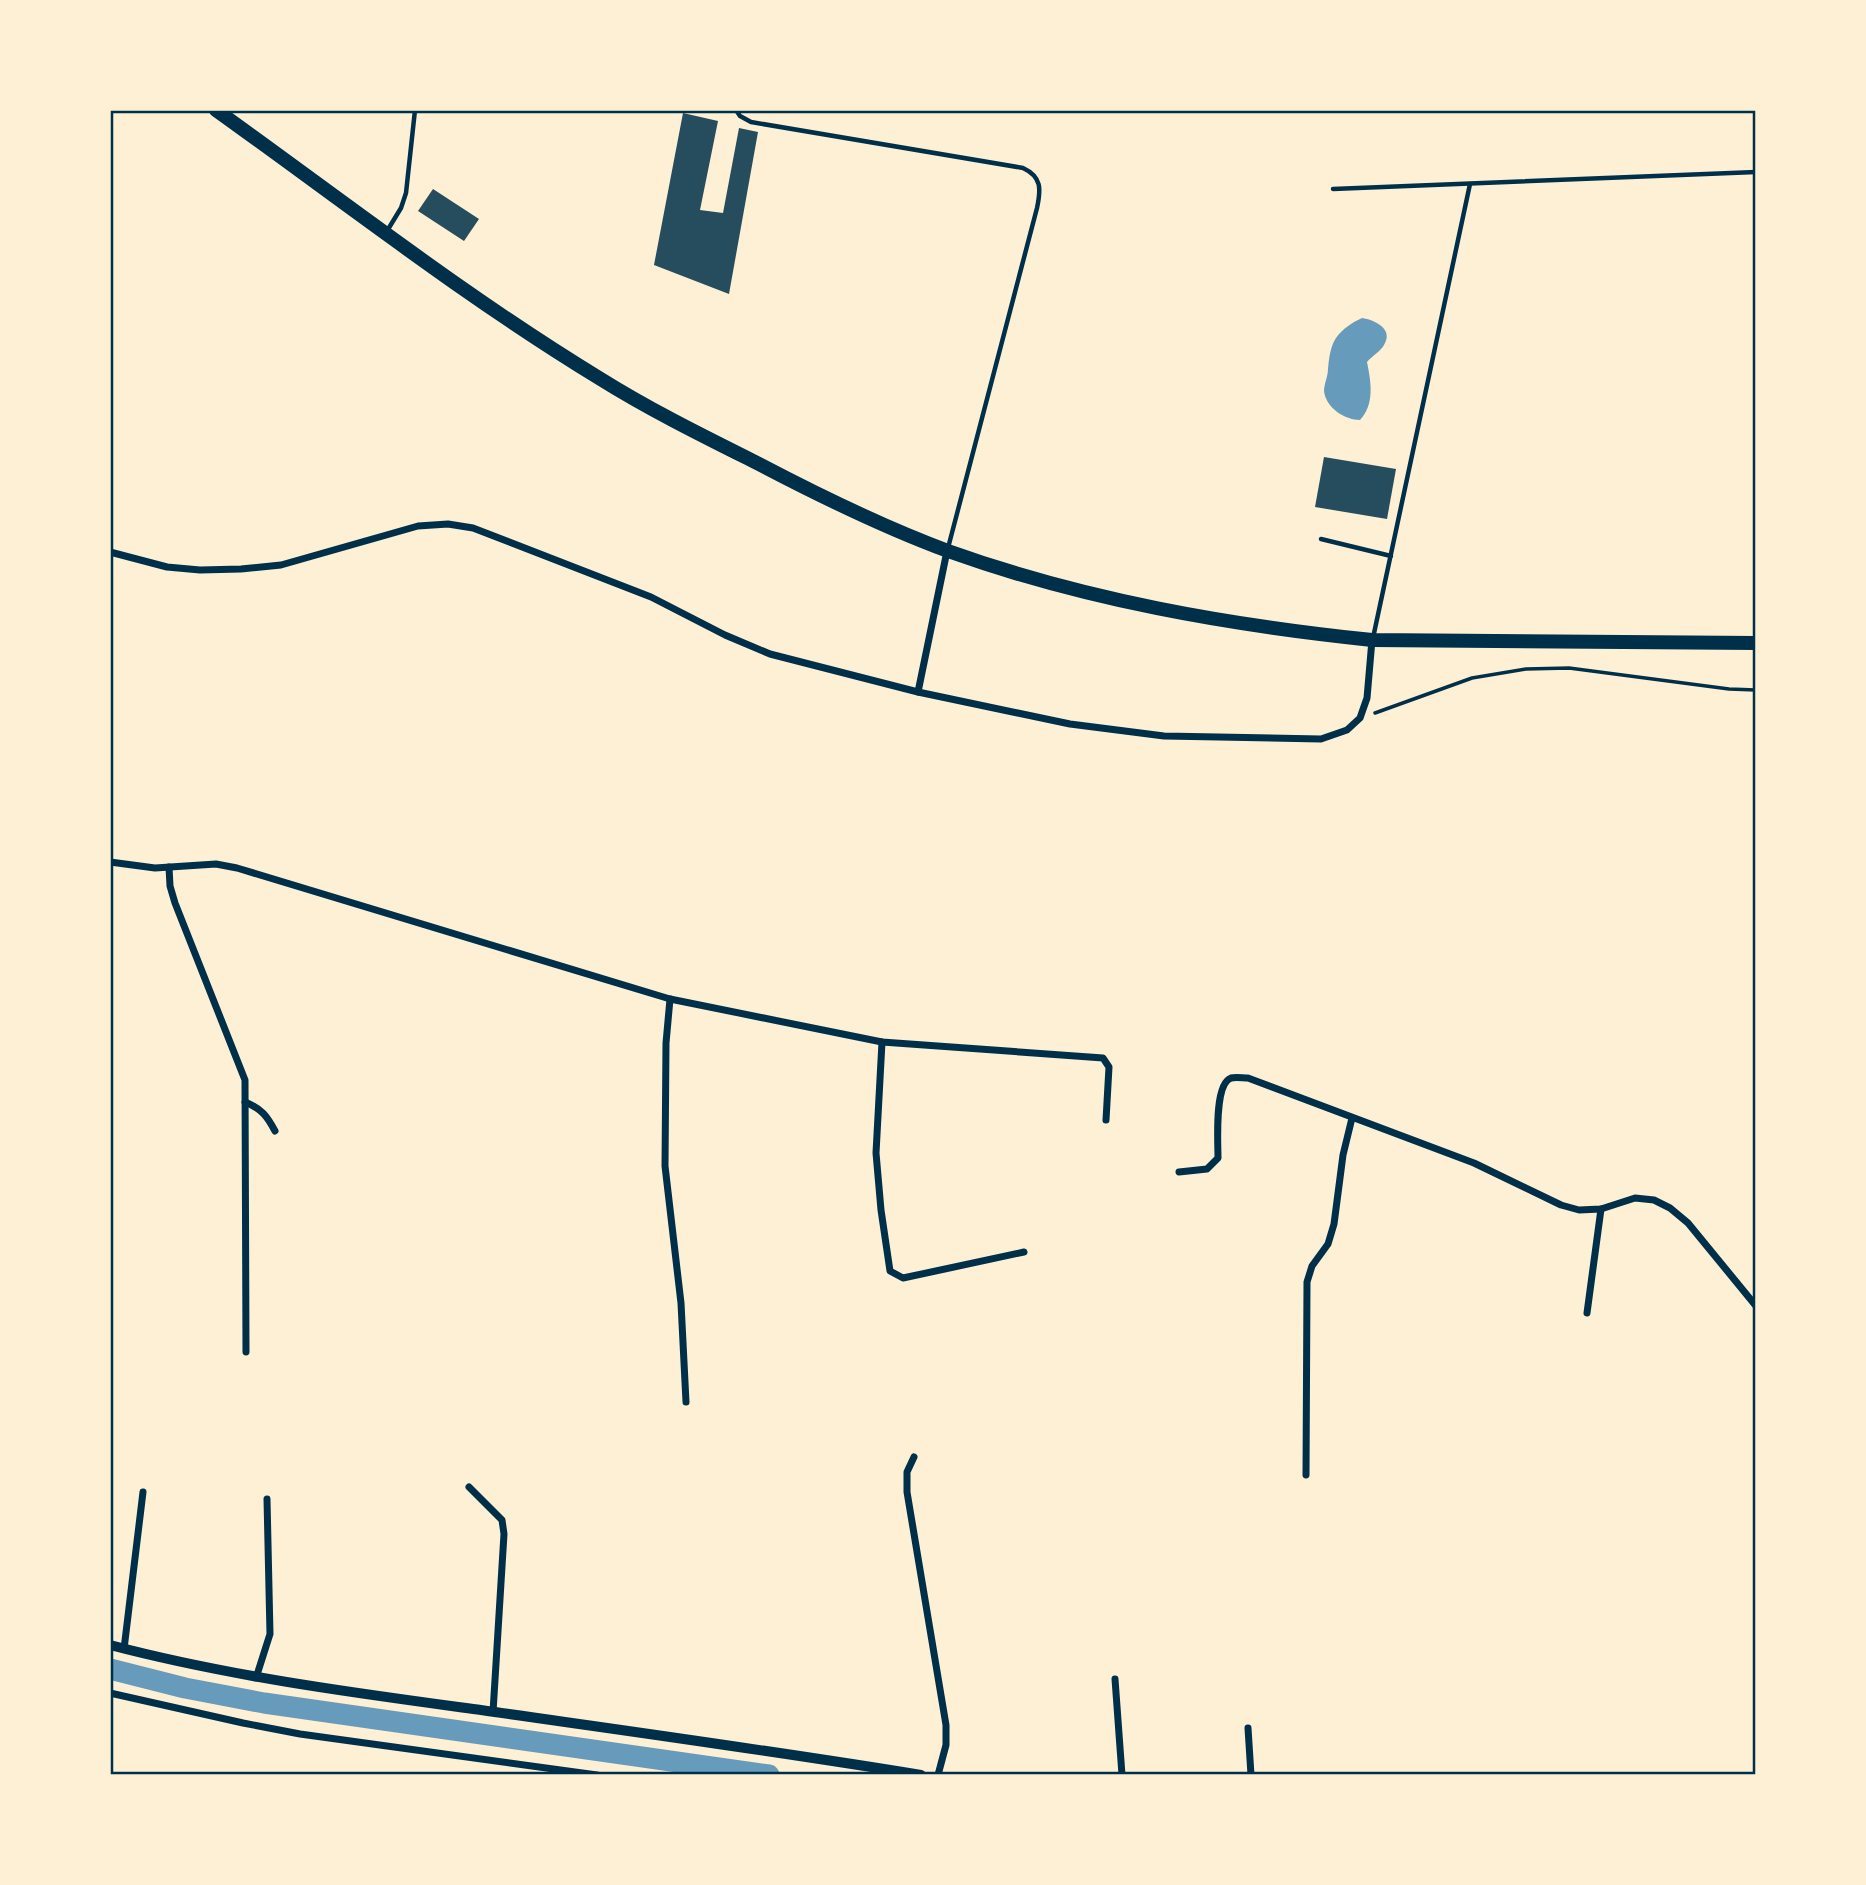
<svg xmlns="http://www.w3.org/2000/svg" width="1866" height="1885" viewBox="0 0 1866 1885" font-family="Arial,sans-serif">
  <rect width="100%" height="100%" fill="#fdf0d5"/>
  <path fill="#669bbc" d="M1362 318C1375 320 1394 329 1384 345 1381 351 1372 356 1367 362 1371 382 1375 404 1360 420 1345 420 1326 408 1324 391 1324 384 1328 376 1328 369 1329 359 1330 347 1336 338 1342 329 1353 322 1362 318Z"/>
  <g fill="none" stroke-linecap="round" stroke-linejoin="round">
    <path stroke="#669bbc" stroke-width="21" d="M110 1669 185 1688 264 1703 769 1775"/>
  </g>
  <g fill="#264d5e">
    <path d="M683 113 718 121 700 210 723 213 739 128 758 132 729 294 654 265Z"/>
    <path d="M433 189 479 219 464 241 418 211Z"/>
    <path d="M1324 457 1396 469 1387 519 1315 507Z"/>
  </g>
  <g fill="none" stroke-linecap="round" stroke-linejoin="round">
    <path stroke="#003049" stroke-width="3.5" d="M1375 713 1472 678 1526 669 1569 668 1729 689 1756 690"/>
    <g stroke="#003049" stroke-width="4.5">
      <path d="M736 110 740 116 751 122 1023 168C1042 177 1041 189 1037 208L948 548"/>
      <path d="M1333 189 1756 172"/>
      <path d="M387 231 401 208 406 193 415 110"/>
      <path d="M1321 539 1391 556"/>
      <path d="M1373 638 1470 184"/>
    </g>
    <g stroke="#003049" stroke-width="7">
      <path d="M110 552 167 567 200 570 241 569 281 565 418 526 448 524 473 528 651 597 725 635 770 654 918 692 1070 724 1164 736 1321 739 1347 730 1360 718 1367 698 1372 640"/>
      <path d="M918 692 947 551"/>
      <path d="M110 862 155 868 216 864 237 868 670 999 882 1042 1103 1058 1109 1067 1106 1120"/>
      <path d="M169 867 170 886 175 903 245 1080 246 1352"/>
      <path d="M670 999 666 1043 665 1166 681 1303 686 1402"/>
      <path d="M882 1042 876 1153 881 1210 890 1271 903 1278 1024 1252"/>
      <path d="M245 1102C262 1109 267 1116 275 1131"/>
      <path d="M1179 1172 1207 1169 1218 1158C1218 1142 1214 1084 1231 1078 1235 1077 1243 1078 1248 1078L1474 1163 1561 1205 1579 1210 1601 1209 1635 1198 1654 1200 1670 1208 1688 1223 1756 1306"/>
      <path d="M1587 1313 1601 1209"/>
      <path d="M914 1457 907 1472V1492L946 1725V1745L938 1775"/>
      <path d="M1306 1475 1307 1282 1312 1266 1328 1244 1334 1224 1343 1155 1352 1118"/>
      <path d="M469 1487 502 1520 504 1534 493 1712"/>
      <path d="M124 1649 143 1492"/>
      <path d="M256 1678 270 1634 267 1499"/>
      <path d="M1115 1679 1122 1775"/>
      <path d="M110 1693 243 1723 300 1734 597 1775"/>
      <path d="M1248 1728 1251 1775"/>
    </g>
    <path stroke="#003049" stroke-width="10" d="M110 1645C232 1677 356 1693 481 1710 628 1731 775 1751 921 1775"/>
    <path stroke="#003049" stroke-width="14" d="M216 110C343 201 466 297 599 378 650 410 705 437 759 464 820 496 883 527 948 551 1085 600 1228 625 1372 640L1756 643"/>
  </g>
  <rect width="1866" height="1885" fill="none" stroke="#fdf0d5" stroke-width="224"/>
  <rect x="112" y="112" width="1642" height="1661" fill="none" stroke="#003049" stroke-width="2.5"/>
</svg>
